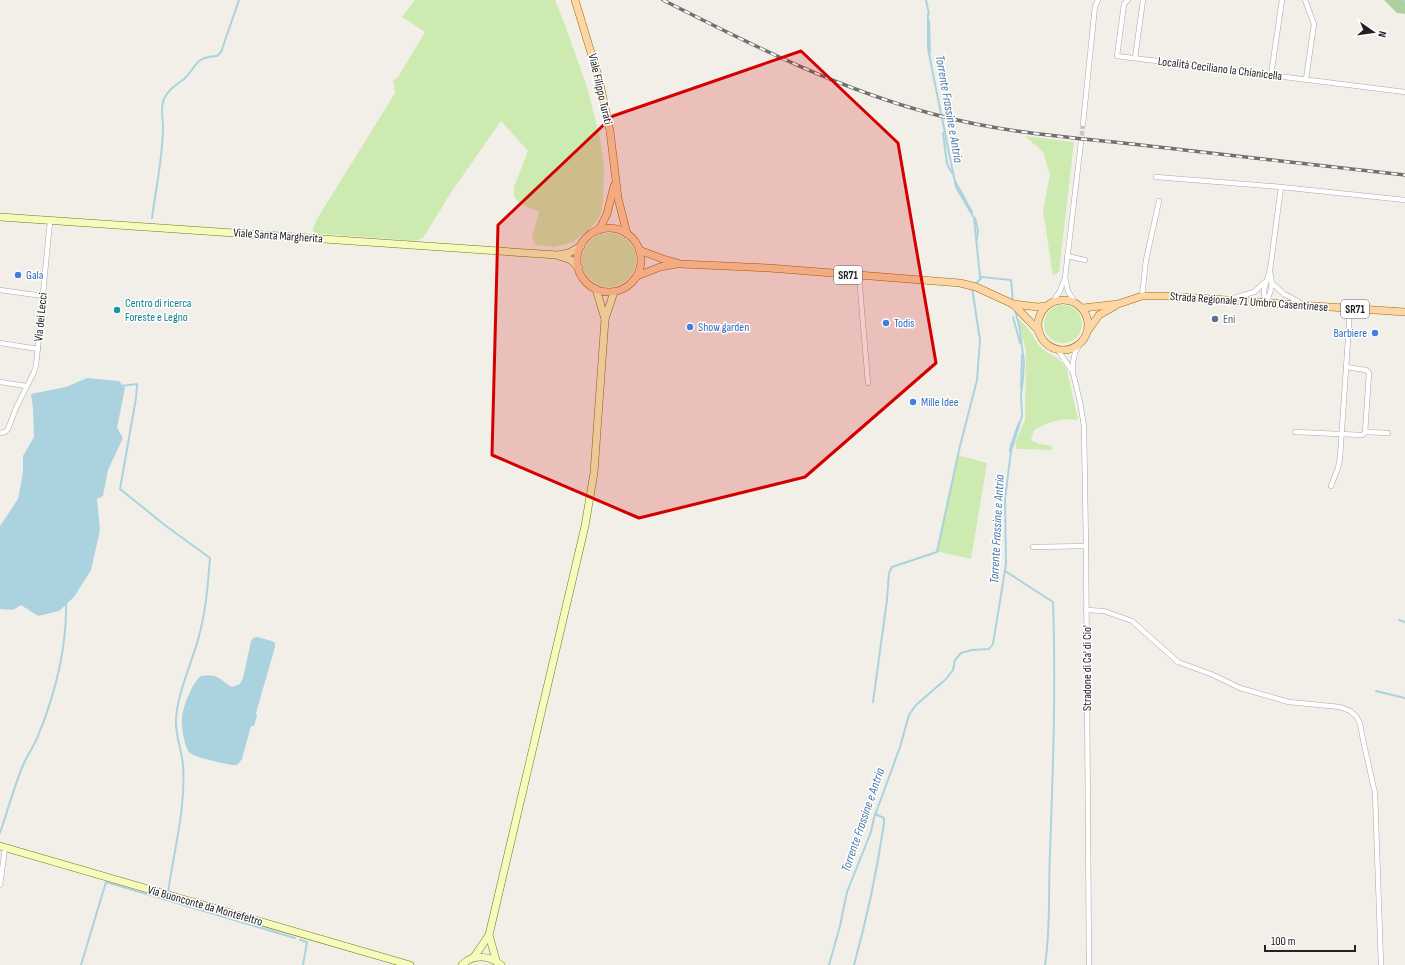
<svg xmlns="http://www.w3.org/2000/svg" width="1405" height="965" viewBox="0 0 1405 965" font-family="'Sofia Sans Condensed',sans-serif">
  <rect width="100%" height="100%" fill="#f2efe9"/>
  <g fill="#cdebb0">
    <path d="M415 0H555L564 22 588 90 600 138 604 166 603 200 601 214 593 226 573 242 555 247 536 245 532 238 539 212 519 203 514 197V187L528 151 501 121 452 191 423 238 414 241 315 233 313 231V228L317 219 395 93 393 80 398 77 425 32 402 17Z"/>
    <path d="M1025 136 1074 142 1059 272 1053 276 1043 210 1050 175 1043 152Z"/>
    <circle cx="609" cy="260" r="27"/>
    <circle cx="1063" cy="324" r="19"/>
    <path d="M1017 318C1023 322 1028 328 1032 334 1035 338 1036 342 1039 345 1048 357 1058 353 1067 370L1078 420C1058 418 1051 421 1034 430L1031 440 1039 444 1052 446V450L1017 449 1015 443 1025 420 1026 351Z"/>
    <path d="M957 455 987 463 971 559 936 551Z"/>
  </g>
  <path fill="#add19e" d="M1384 0H1405V14L1397 13Z"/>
  <g fill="#aad3df">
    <path d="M87 378 119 381 125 388 117 428 123 438 108 470 103 496 97 499 100 530 91 570 74 597 59 611 38 616 21 605 13 610 0 609V526L18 499 23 472V456L34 437 33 408 31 394 66 387Z"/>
    <path d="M257 637 272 641 275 643V647L256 713 257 715 254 726H251L242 759 237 765H232C223 763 196 758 190 753 184 747 181 725 182 717 183 707 193 681 201 676 218 673 220 680 232 687L240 684 243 678 251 641 253 638Z"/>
  </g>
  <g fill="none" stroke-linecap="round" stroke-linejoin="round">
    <g stroke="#aad3df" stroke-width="2">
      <path d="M926 0 929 14"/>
      <path d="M1403 0 1405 1"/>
      <path d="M928 14V48L934 79 956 187 974 218 980 277H981"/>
      <path d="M929 20 930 52"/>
      <path d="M943 133 947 164 952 173"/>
      <path d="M955 181 972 212"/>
      <path d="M152 218C156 187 163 157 163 126 163 117 160 108 164 99 168 90 176 85 184 79 191 73 194 64 202 59 207 57 212 56 217 56L221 52 239 0"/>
      <path d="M975 218 978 230 977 239"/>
      <path d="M982 277 1011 280 1013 301"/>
      <path d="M975 285 982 277"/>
      <path d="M1013 317 1020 343"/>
      <path d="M121 386 137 384 136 398 120 489 166 526 210 558C208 584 206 610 199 636 192 663 177 693 176 720 175 735 182 751 183 765 186 808 174 850 168 892"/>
      <path d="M1021 387 1022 355"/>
      <path d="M1010 451 1011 445 1019 423"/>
      <path d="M1005 571 1053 602C1056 686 1053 770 1050 853 1048 891 1051 928 1045 965"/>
      <path d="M1399 620 1405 622"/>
      <path d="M1376 691 1405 698"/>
      <path d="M873 702 887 600 889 573 892 567 937 552 960 446 977 380 980 340 972 288"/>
      <path d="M0 833C8 810 14 786 24 763 28 754 34 746 38 736 55 694 67 649 66 603"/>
      <path d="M300 940 307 942 303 965"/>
      <path d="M81 965 106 882 295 938"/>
      <path d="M829 965 840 926 847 892 871 832 874 818 900 747 909 715 916 705 946 679 953 670 955 660 961 653 972 650 989 649 993 644 1006 564 1005 499 1011 451 1022 416 1021 394 1023 379 1024 362 1019 325 1015 310"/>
      <path d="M854 965C867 918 877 871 884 823V818L875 814"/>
    </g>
    <path stroke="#c8c6c1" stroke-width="4.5" stroke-dasharray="4.5 2" stroke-linecap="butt" d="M1081 142 1083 124"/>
    <defs>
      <g id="street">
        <path d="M1128 0 1124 4 1117 56 1405 92"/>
        <path d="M1305 0 1314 24 1306 79"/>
        <path d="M1135 58 1143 0"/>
        <path d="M1271 75 1282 0"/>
        <path d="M1083 124 1095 6 1098 0"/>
        <path d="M1156 177 1281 187"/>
        <path d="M1067 256 1085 260"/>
        <path d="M859 276 868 383"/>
        <path d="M1065 278 1068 291 1074 301"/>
        <path d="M1273 284 1284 294 1301 303"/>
        <path d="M0 290 43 296"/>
        <path d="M1142 296 1146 260 1159 201"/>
        <path d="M1234 298 1254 292 1265 282"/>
        <path d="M1053 301 1060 291 1065 278 1081 142"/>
        <path d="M1265 303 1264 290 1270 270 1281 187 1405 200"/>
        <path d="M1265 303C1272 292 1273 284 1270 272"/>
        <path d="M0 343 38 349"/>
        <path d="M1080 344 1075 352 1073 363V373L1080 402 1084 426 1086 546 1089 965"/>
        <path d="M1058 350 1072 371"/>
        <path d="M0 382 26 386"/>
        <path d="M1295 432 1362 435 1365 433 1369 373 1366 370 1346 367"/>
        <path d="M1365 432 1388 433"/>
        <path d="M0 433 5 432 8 429 16 408 34 372 36 366 50 221"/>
        <path d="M1331 486 1338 468 1340 458 1350 309"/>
        <path d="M1033 547 1086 546"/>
        <path d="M1086 610 1104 611 1132 621 1178 662 1211 674 1240 688 1289 702 1340 707 1350 711 1356 716 1360 723 1363 740 1375 793 1381 965"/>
        <path d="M0 885 5 848"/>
      </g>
      <g id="secondary">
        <path d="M0 217 557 255 569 253 581 246"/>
        <path d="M559 256 571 260 579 268"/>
        <path d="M596 289 605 319"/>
        <path d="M0 846 410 965"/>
        <path d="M489 935 496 960"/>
        <path d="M474 957 489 935 585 526 594 473 605 319 614 292"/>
        <path d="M462 965C473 954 489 955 501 965"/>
      </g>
      <g id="primary">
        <path d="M575 0 599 79 610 131 618 198 627 234"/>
        <circle cx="609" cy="260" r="32"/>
        <path d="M599 230 607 214 614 186"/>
        <path d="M639 250 663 259 681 264 769 268 960 283 976 287 1013 304 1039 331"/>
        <path d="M637 276 660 267 677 264"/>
        <circle cx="1063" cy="325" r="25"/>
        <path d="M1013 304 1038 307 1045 306"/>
        <path d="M1083 308 1118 304 1142 296H1166L1405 312"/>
        <path d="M1089 329 1099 315 1115 306"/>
      </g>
    </defs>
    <use href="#street" stroke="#a9a9a9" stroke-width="5.5"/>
    <use href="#secondary" stroke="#707d05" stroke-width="8"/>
    <use href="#primary" stroke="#a06b00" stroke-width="8"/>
    <use href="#street" stroke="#fff" stroke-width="4.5"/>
    <use href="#secondary" stroke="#f7fabf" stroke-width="7"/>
    <use href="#primary" stroke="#fcd6a4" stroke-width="7"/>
    <defs>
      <path id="rail" d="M663 0C750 44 838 89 933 114 998 132 1065 137 1132 144 1223 155 1314 165 1405 175"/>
    </defs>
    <use href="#rail" stroke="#707070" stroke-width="3.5"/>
    <use href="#rail" stroke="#fff" stroke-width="2" stroke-dasharray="6" stroke-linecap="butt"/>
  </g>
  <path fill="#d40000" fill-opacity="0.2" stroke="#d40000" stroke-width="3" stroke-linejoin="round" d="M801 51 898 143 936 363 805 477 639 518 492 455 498 225 613 116Z"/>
  <g fill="#3f7fe0" stroke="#fff" stroke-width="1.5">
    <circle cx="18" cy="275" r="4"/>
    <circle cx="886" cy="323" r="4"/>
    <circle cx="690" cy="327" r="4"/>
    <circle cx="1375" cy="333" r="4"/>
    <circle cx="913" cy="402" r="4"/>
  </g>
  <circle fill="#0f9aa8" stroke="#fff" stroke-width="1.5" cx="117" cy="310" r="4"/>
  <circle fill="#5c6f8a" stroke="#fff" stroke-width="1.5" cx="1215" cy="319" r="4"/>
  <g text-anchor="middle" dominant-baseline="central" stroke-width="3" stroke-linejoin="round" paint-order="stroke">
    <g fill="#fff" stroke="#646464" stroke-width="1">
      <rect x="834" y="266" width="28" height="18" rx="3"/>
      <rect x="1341" y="300" width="28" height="18" rx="3"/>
    </g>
    <g font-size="11" font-weight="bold" fill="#222">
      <text x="848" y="275">SR71</text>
      <text x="1355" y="309">SR71</text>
    </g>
    <g font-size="12" fill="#222" stroke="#fff">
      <text transform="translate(1220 69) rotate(7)">Località Ceciliano la Chianicella</text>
      <text transform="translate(600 89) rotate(77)">Viale Filippo Turati</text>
      <text transform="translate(278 236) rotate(4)">Viale Santa Margherita</text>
      <text transform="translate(1249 302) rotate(4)">Strada Regionale 71 Umbro Casentinese</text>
      <text transform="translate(41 317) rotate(-84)">Via dei Lecci</text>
      <text transform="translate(1087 668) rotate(-90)">Stradone di Ca' di Cio'</text>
      <text transform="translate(205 906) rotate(16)">Via Buonconte da Montefeltro</text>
    </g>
    <g font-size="12" fill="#366cbe" stroke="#fff" text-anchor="start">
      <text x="26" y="275">Gala</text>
      <text x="894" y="323">Todis</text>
      <text x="698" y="327">Show garden</text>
      <text x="1367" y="333" text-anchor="end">Barbiere</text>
      <text x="921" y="402">Mille Idee</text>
    </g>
    <g font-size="12" fill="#0d838f" stroke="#fff" text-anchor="start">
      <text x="125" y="303">Centro di ricerca<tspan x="125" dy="14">Foreste e Legno</tspan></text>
    </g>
    <g font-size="12" fill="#4e5e75" stroke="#fff" text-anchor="start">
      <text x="1223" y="319">Eni</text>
    </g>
    <g font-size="13" font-style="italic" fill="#4a7aab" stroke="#fff">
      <text transform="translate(949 109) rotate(80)">Torrente Frassine e Antria</text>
      <text transform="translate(997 529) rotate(-87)">Torrente Frassine e Antria</text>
      <text transform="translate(863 820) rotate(-71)">Torrente Frassine e Antria</text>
    </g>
  </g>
  <g transform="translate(1373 32) rotate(103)" stroke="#ffffff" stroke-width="3" paint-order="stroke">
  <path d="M0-3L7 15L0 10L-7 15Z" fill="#222222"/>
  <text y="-6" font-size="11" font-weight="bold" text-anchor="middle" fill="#222222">N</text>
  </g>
  <path d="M1265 945v6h90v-6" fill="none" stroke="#222222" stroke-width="2"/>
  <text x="1271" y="945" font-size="12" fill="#222222" stroke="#ffffff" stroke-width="3" paint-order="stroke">100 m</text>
</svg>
